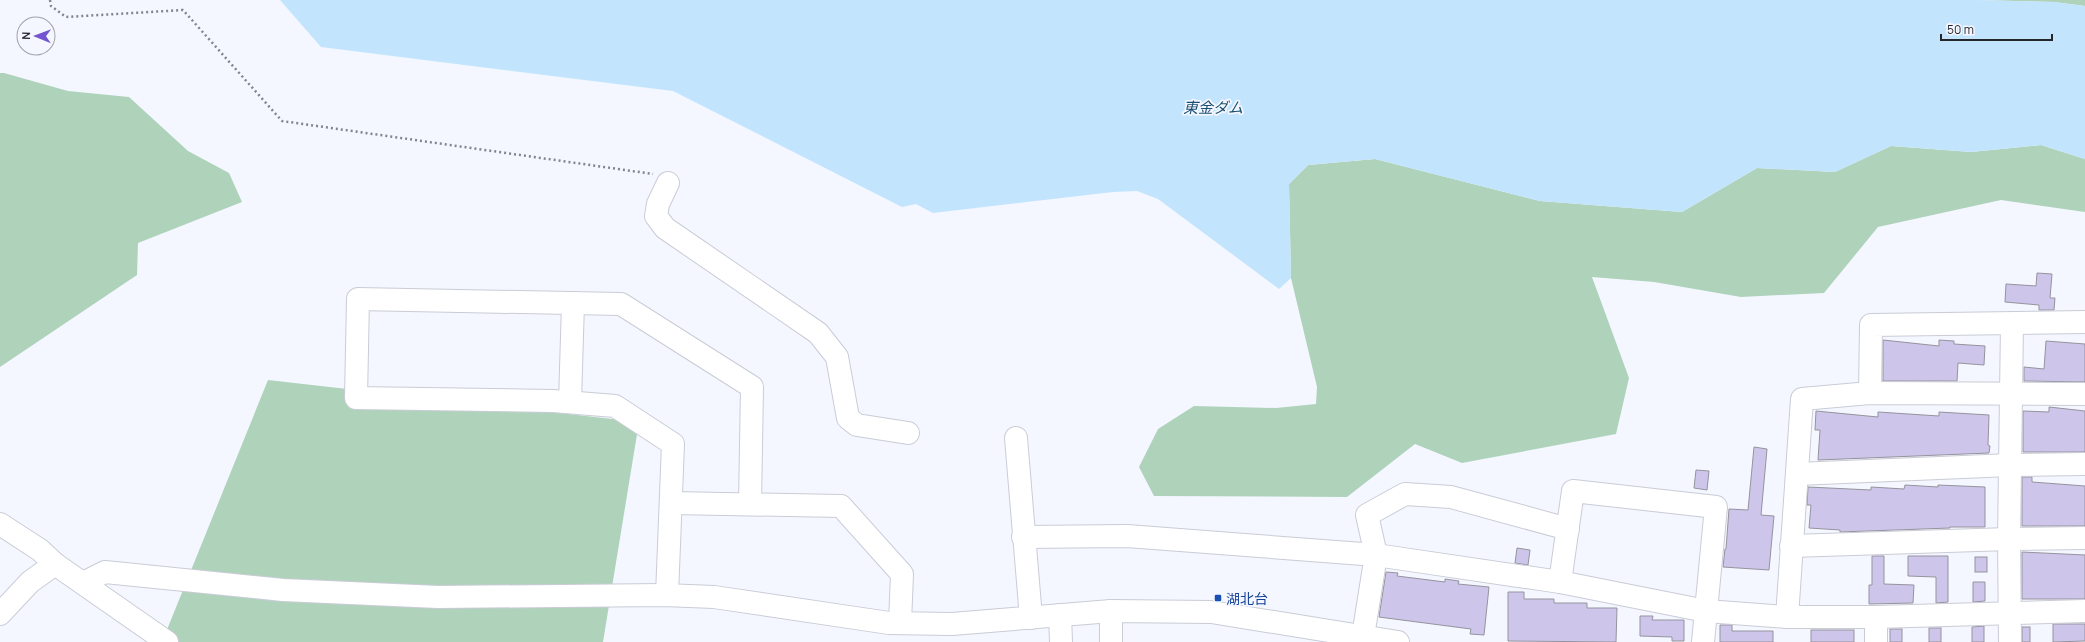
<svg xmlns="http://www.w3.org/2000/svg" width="2085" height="642" viewBox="0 0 2085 642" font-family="Manrope,'Noto Sans JP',sans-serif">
  <rect width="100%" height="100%" fill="#f4f7ff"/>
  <g fill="#afd2ba">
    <path d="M1977 0H2085V6L2054 2Z"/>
    <path d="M0 73H4L68 91 129 97 188 151 229 173 242 202 138 243 137 275 0 367Z"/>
    <path d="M2041 145 2085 159V212L2001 200 1878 227 1824 293 1741 297 1654 282 1592 277 1629 378 1616 434 1462 463 1415 444 1347 497 1154 496 1139 467 1158 429 1194 406 1276 408 1316 404 1317 387 1291 278 1289 184 1308 165 1375 159 1540 201 1682 212 1757 168 1835 172 1891 146 1971 152Z"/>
    <path d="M268 380 639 422 603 642H162Z"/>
  </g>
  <path fill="#c3e4fd" d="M280 0H1977L2054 2 2085 6V159L2041 145 1971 152 1891 146 1835 172 1757 168 1682 212 1540 201 1375 159 1308 165 1289 184 1291 278 1279 289 1158 199 1137 191 1113 192 933 213 916 204 902 207 673 91 321 47Z"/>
  <g fill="#cdc6ea" stroke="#95939d">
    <path d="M2037 273 2052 274 2050 298H2055L2054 310H2039V305L2005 302 2006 284 2036 286Z"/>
    <path d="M1883 340 1939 346V340L1954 341V344L1985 346 1984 365 1958 363 1957 381H1883Z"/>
    <path d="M2046 341 2085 344V382L2024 381V367L2044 369Z"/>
    <path d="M2049 407 2085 411V452H2023V411L2049 412Z"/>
    <path d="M1816 411 1878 417V412L1939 416V412L1989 415 1988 445 1990 446 1989 453 1818 460 1820 430H1815Z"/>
    <path d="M1754 447 1767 449 1761 515 1774 516 1769 570 1723 567 1725 549H1726L1729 509 1748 510Z"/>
    <path d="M1696 470 1709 471 1707 490 1694 488Z"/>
    <path d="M2022 477H2032V482L2085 486V526H2022Z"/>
    <path d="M1905 485 1938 487V485L1985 487V527H1950V528L1840 532V530L1809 528 1811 505H1807L1808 487 1871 490V487L1904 489Z"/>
    <path d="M1517 548 1530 550 1528 565 1515 563Z"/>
    <path d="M2022 552 2085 555V599H2022Z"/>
    <path d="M1872 556H1884V584L1914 585 1913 603 1869 604V585H1872Z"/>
    <path d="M1908 556H1948V602L1936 603V577L1908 576Z"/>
    <rect x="1975" y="557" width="12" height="15"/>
    <path d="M1386 572 1398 573 1397 576 1445 582V579L1459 581 1458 584 1489 587 1484 635 1470 634 1471 629 1379 617Z"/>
    <path d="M1973 582H1985V601L1973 602Z"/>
    <path d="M1508 592H1524V599H1554V603H1587V608H1617L1616 642 1508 641Z"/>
    <path d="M1640 616H1653L1652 620H1684V641H1672V637L1640 636Z"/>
    <path d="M2053 624H2085V641L2053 642Z"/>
    <path d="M1720 625H1732V631H1773V642H1720Z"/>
    <path d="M1984 626V642H1972V627Z"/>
    <rect x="2022" y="627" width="8" height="15"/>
    <rect x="1929" y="628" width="12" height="14"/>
    <rect x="1890" y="629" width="12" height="13"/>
    <rect x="1811" y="630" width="43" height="12"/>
  </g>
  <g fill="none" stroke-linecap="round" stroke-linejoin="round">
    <defs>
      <g id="minor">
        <path d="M668 183 658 204 656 216 665 228 818 333 837 357 848 418 857 425 908 433"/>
        <path d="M1870 393 1871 325 2085 322"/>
        <path d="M570 402 573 303"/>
        <path d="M1016 438 1031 618"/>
        <path d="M1797 474 2010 465 2085 464"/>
        <path d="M671 503 841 506 902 574 900 623"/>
        <path d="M0 524 40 550 55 564 167 642"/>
        <path d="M1023 537 1127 536 1376 555 1560 582 1706 611 1787 617H1876L2085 611"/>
        <path d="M1791 546 2009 539 2085 538"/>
        <path d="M1560 582 1573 491 1716 507 1703 642"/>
        <path d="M83 583 105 572 283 590 438 597 664 595 714 597 889 623 952 624 1111 611 1211 612 1398 642"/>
        <path d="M667 595 673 444 615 406 553 401 356 398 358 299 621 304 752 387 750 504"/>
        <path d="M1111 611V642"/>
        <path d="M0 614 30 582 55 564"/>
        <path d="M1060 615 1061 642"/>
        <path d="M1787 617 1802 399 1870 393 2085 394"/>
        <path d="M1363 636 1376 555 1367 515 1405 494 1451 497 1568 529"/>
        <path d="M1876 642V617"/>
        <path d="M2010 642 2009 539 2012 324"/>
      </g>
    </defs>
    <use href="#minor" stroke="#caccd6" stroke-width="24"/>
    <path stroke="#82848a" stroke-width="2.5" stroke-dasharray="2 3" stroke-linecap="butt" d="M50 0 51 6 66 17 183 10 282 121 653 174"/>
    <use href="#minor" stroke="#fff" stroke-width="22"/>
  </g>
  <rect fill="#1a4fb4" stroke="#f4f7ff" stroke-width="1.5" x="1214" y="594" width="8" height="8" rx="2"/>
  <g text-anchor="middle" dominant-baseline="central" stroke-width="3.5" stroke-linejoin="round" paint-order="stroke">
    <g font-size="14" fill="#164399" stroke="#f4f7ff" text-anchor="start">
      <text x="1226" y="598">湖北台</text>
    </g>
    <g font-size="15" font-style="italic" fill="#1b5072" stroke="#f4f7ff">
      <text x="1213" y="107">東金ダム</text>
    </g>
  </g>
  <g transform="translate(36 36) rotate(271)"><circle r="19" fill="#f4f7ff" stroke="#a1a3aa"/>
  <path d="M0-3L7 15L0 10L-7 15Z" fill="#7255cf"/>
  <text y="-6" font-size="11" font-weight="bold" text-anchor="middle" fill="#25262a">N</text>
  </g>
  <path d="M1941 34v6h111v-6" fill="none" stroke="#25262a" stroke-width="2"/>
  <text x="1947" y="34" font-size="12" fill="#25262a" stroke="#f4f7ff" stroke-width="3" paint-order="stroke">50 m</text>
</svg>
